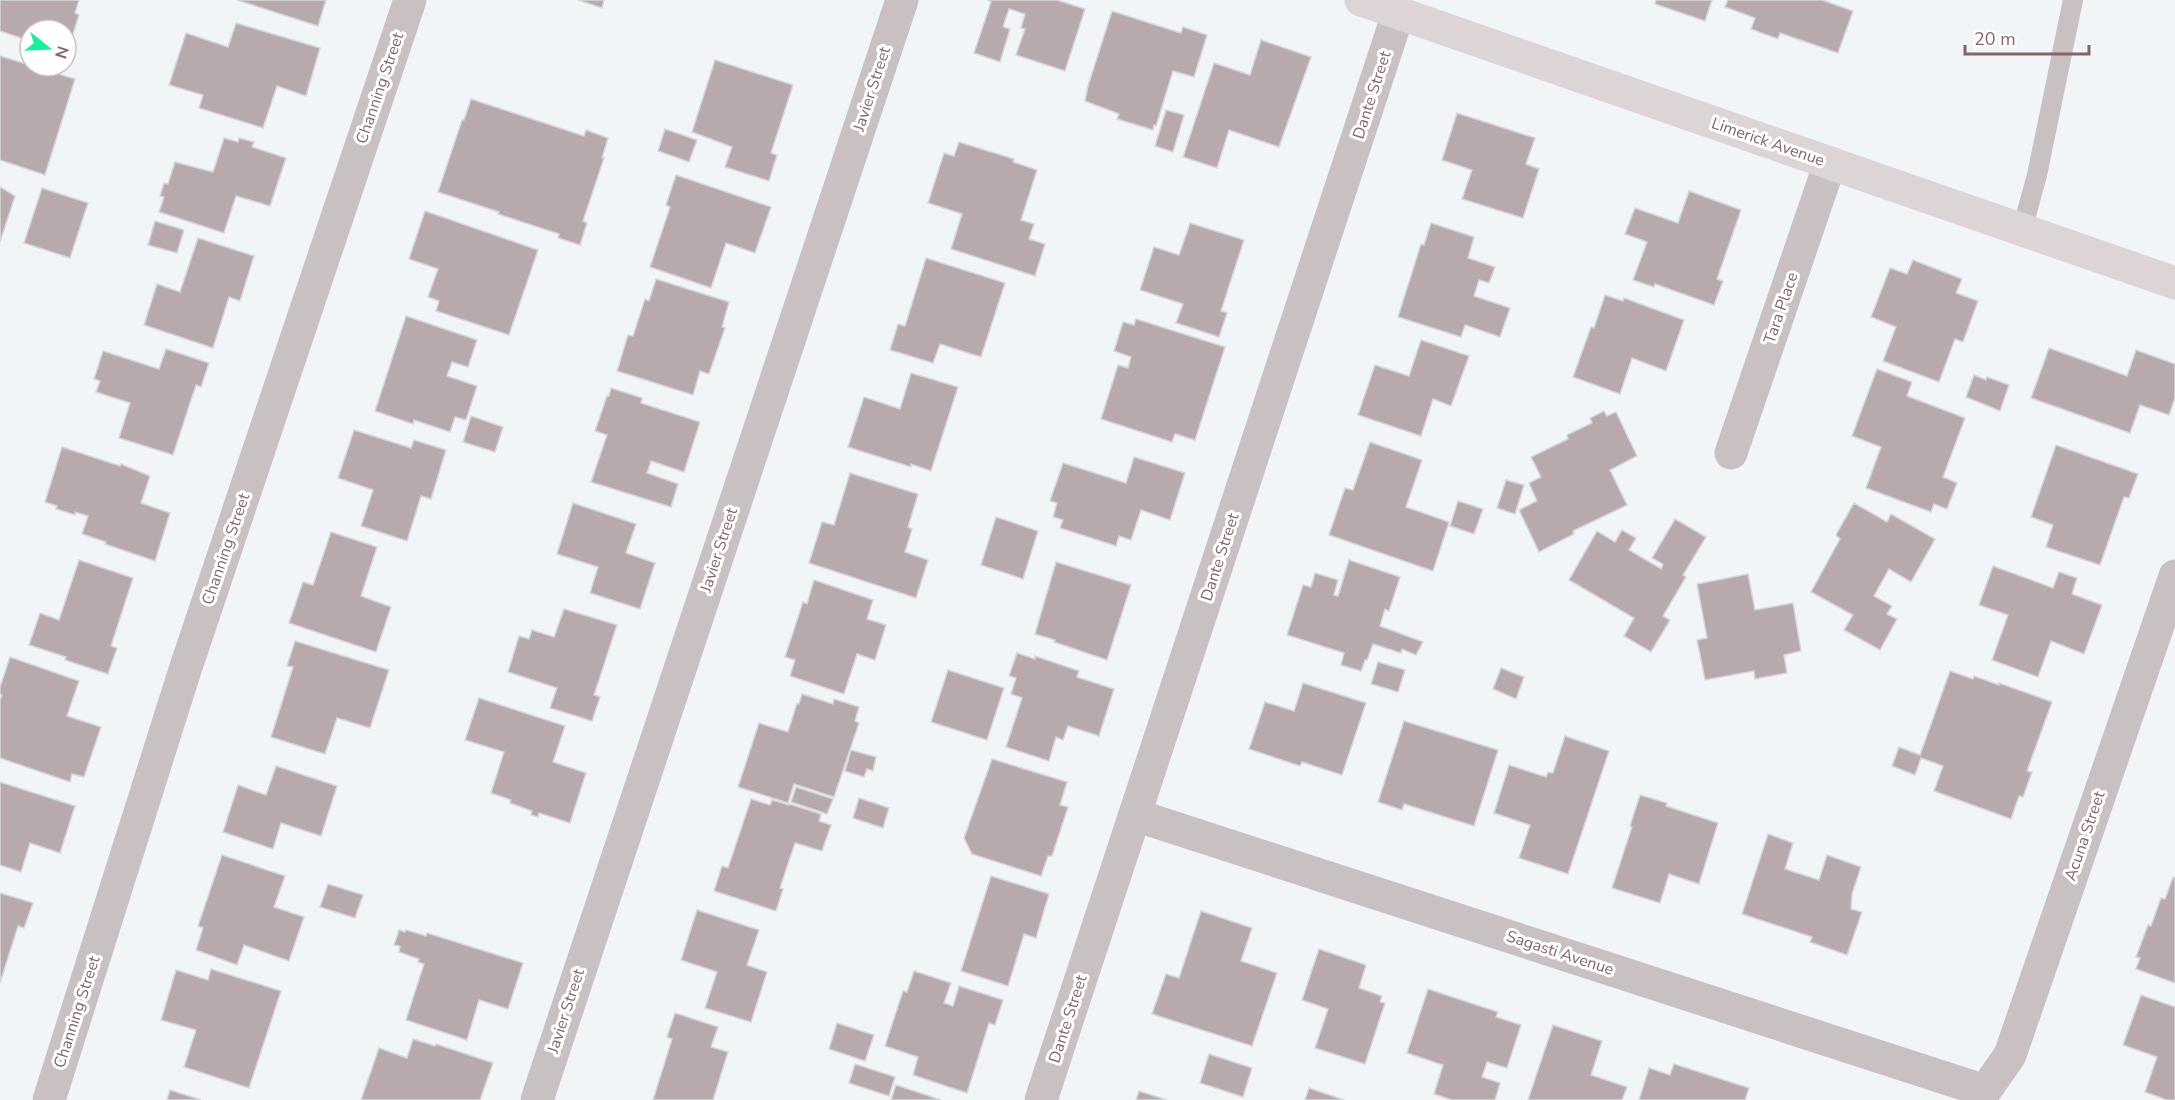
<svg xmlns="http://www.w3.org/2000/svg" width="2175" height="1100" viewBox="0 0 2175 1100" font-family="'Nunito Sans',sans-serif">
  <rect width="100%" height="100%" fill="#f2f5f7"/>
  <g fill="#b8a9ad" stroke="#d5d7d8" stroke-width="1.5">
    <path d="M0 0H79L75 13 79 15 68 50H66V30H30V41L0 31Z"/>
    <path d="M237 0H326L318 26Z"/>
    <path d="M578 0H604L602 8Z"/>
    <path d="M988 0H1057L1085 9 1065 71 1016 55 1025 29 1021 28 1025 14 1009 9 1003 27 1010 29 1000 62 974 53 991 2Z"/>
    <path d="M1656 0H1712L1705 21 1655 4Z"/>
    <path d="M1728 0H1822L1853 11 1838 53 1780 33 1778 39 1751 29 1755 18 1725 7Z"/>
    <path d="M1112 11 1181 33 1183 27 1207 35 1194 77 1173 71 1156 126 1154 125 1153 130 1117 119 1119 114 1085 101 1088 86Z"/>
    <path d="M236 23 320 48 306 96 277 86 263 128 199 108 203 95 169 85 186 33 228 47Z"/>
    <path d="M1261 40 1311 57 1279 147 1229 130 1217 168 1183 157 1214 63 1250 75Z"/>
    <path d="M0 56 75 79 45 175 0 160Z"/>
    <path d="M715 60 793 85 771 153 777 155 769 181 725 167 732 147 692 132Z"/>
    <path d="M471 99 584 136 586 130 608 138 602 158H604L583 221 587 223 580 245 558 238 559 234 498 214 499 212 438 192 462 120H464Z"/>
    <path d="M1166 110 1184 115 1173 152 1155 146Z"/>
    <path d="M1457 113 1535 138 1526 164 1539 169 1523 218 1462 199 1472 170 1442 160Z"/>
    <path d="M665 129 697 140 689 162 658 151Z"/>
    <path d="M224 138 238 142 239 138 254 142 252 147 286 158 270 206 236 196 224 233 159 212 164 197 160 196 164 183 168 184 175 162 213 172Z"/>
    <path d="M959 142 1014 159 1013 162 1037 170 1021 220 1034 224 1029 239 1045 244 1035 276 951 249 962 214 928 203 944 153 954 156Z"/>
    <path d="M676 175 771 207 755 253 726 243 711 288 650 267 670 207 666 205Z"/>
    <path d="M0 187 15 196 0 242Z"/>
    <path d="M42 188 88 203 70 258 24 243Z"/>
    <path d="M1689 191 1741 210 1717 279 1723 281 1714 305 1655 284 1654 287 1633 280 1647 242 1625 234 1635 208 1678 223Z"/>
    <path d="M425 211 538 250 509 335 436 311 439 301 428 297 438 269 409 259Z"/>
    <path d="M155 221 184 230 177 253 148 245Z"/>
    <path d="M1190 223 1244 240 1221 311 1227 313 1219 337 1176 323 1183 304 1140 290 1154 247 1179 255Z"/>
    <path d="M1431 223 1474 237 1468 258 1495 267 1489 283 1479 280 1474 296 1510 308 1500 337 1465 325 1461 337 1398 317 1421 244 1424 245Z"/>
    <path d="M198 238 254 256 240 301 229 297 213 348 144 325 157 284 180 292Z"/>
    <path d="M926 258 1005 283 981 357 940 344 933 363 890 350 898 324 905 326Z"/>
    <path d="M1913 260 1962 279 1956 293 1978 301 1963 342 1955 339 1939 382 1883 361 1896 327 1871 317 1890 268 1907 274Z"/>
    <path d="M656 279 729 302 722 327 725 328 709 374 700 371 693 395 617 371 628 335 633 336 645 299 649 301Z"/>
    <path d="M1605 295 1623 301 1624 298 1684 320 1666 371 1632 358 1620 394 1573 377 1591 327 1594 328Z"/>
    <path d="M406 316 477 340 468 367 452 362 447 376 477 386 466 420 455 417 450 432 414 420 413 424 375 411Z"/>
    <path d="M1136 319 1225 347 1195 440 1175 434 1172 442 1101 419 1118 365 1128 368 1131 357 1114 351 1123 322 1134 325Z"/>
    <path d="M1421 340 1469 356 1451 406 1433 399 1421 436 1358 415 1375 365 1409 376Z"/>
    <path d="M2049 348 2127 376 2136 350 2175 364V398L2169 415 2140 405 2130 433 2031 398Z"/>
    <path d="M166 349 209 363 201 387 196 385 173 455 119 438 130 403 96 392 100 381 94 379 103 351 159 369Z"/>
    <path d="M1877 369 1912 382 1907 396 1965 418 1943 477 1957 483 1947 509 1934 504 1931 512 1866 488 1881 447 1852 436Z"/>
    <path d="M911 373 958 387 931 471 911 464V467L848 447 864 397 900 409Z"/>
    <path d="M1974 375 1986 380 1987 377 2009 385 2000 411 1966 397Z"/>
    <path d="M611 388 642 398 641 403 700 422 684 472 651 461 647 473 678 484 671 507 591 482 607 435 595 431 607 396H609Z"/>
    <path d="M1604 411 1607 416 1616 412 1637 456 1610 470 1627 505 1573 531 1574 534 1539 552 1519 510 1537 501 1529 483 1541 477 1531 457 1568 439 1567 435 1592 423 1590 418Z"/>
    <path d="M471 416 503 427 495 452 463 442Z"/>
    <path d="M354 430 411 448 414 440 446 450 431 499 421 496 407 541 361 526 373 490 338 478Z"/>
    <path d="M1370 442 1422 460 1406 507 1449 522 1433 571 1329 535 1345 488 1353 490Z"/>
    <path d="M2056 445 2138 474 2129 498 2124 497 2100 565 2046 547 2053 525 2031 517Z"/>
    <path d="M62 447 120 466 121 464 150 476 141 503 170 513 155 561 105 544 106 542 82 534 88 516 75 512V515L56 509 57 506 45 502Z"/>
    <path d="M1134 457 1185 473 1170 520 1141 510 1131 540 1119 536 1116 546 1060 528 1063 520 1053 517 1057 503 1050 501 1063 463 1126 483Z"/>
    <path d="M850 473 918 494 908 527 912 529 905 552 928 560 916 598 809 563 822 522 834 525Z"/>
    <path d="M1506 480 1524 485 1515 514 1497 508Z"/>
    <path d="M1458 501 1483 509 1474 534 1450 526Z"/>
    <path d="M573 503 636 524 626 553 655 563 640 609 590 593 598 567 557 554Z"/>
    <path d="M1854 503 1887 522 1891 514 1935 539 1911 582 1889 569 1874 596 1892 606 1887 614 1897 619 1880 650 1844 630 1853 615 1811 592 1840 539 1836 535Z"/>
    <path d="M996 517 1038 531 1023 579 981 565Z"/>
    <path d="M1675 519 1706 537 1683 575 1686 577 1663 616 1670 620 1651 652 1624 636 1634 618 1569 580 1597 531 1615 542 1622 530 1636 538 1629 550 1661 569 1663 564 1652 558Z"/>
    <path d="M331 532 377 547 361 596 391 607 376 652 289 623 303 582 313 585Z"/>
    <path d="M79 560 133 578 111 646 117 648 108 674 65 660 66 657 29 645 40 613 59 620Z"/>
    <path d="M1349 560 1400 577 1389 611 1385 609 1380 626 1423 642 1416 655 1402 649 1401 653 1373 644 1367 660H1365L1361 671 1341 665 1344 653 1287 635 1303 585 1311 587 1315 573 1338 580 1334 595 1338 596Z"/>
    <path d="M1056 562 1131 585 1107 660 1054 642 1055 640 1035 634Z"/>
    <path d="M1993 566 2053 588 2059 572 2077 578 2072 594 2102 605 2084 654 2051 641 2038 677 1992 660 2008 615 1979 605Z"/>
    <path d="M1748 574 1755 610 1793 603 1801 651 1784 655 1787 673 1755 679 1754 671 1705 680 1697 640 1707 638 1697 584Z"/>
    <path d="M814 580 873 600 867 619 886 625 875 660 857 654 844 694 790 676 795 660 785 657 803 602 807 604Z"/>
    <path d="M564 609 617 625 594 695 600 697 592 721 550 708 557 688 508 672 519 636 529 639 532 630 554 637Z"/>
    <path d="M295 641 389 670 370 728 337 718 325 754 271 737 293 667 287 666Z"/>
    <path d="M1017 653 1035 659V656L1079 671 1077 677 1114 689 1099 736 1068 726 1063 740 1056 737 1049 761 1006 747 1022 698 1011 694 1016 678 1009 676Z"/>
    <path d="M10 657 79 681 67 716 101 727 84 777 72 774 70 782 0 758V700L2 695 0 694V687Z"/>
    <path d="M1378 662 1405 670 1398 692 1371 684Z"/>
    <path d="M1501 668 1524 677 1516 699 1493 689Z"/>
    <path d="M948 670 1004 688 987 740 931 722Z"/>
    <path d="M1950 671 1973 679 1974 676 1999 685V683L2052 702 2027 771 2032 772 2023 797 2019 796 2011 819 1934 791 1943 766 1921 758 1915 775 1892 766 1899 747 1920 755Z"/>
    <path d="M1303 683 1366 703 1342 775 1302 762 1300 766 1249 749 1265 702 1294 711Z"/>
    <path d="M802 694 833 704 834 699 859 707 855 721 859 723 834 797 794 784 788 803 738 787 759 723 788 732 797 703 799 704Z"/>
    <path d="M479 698 565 726 553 762 586 773 570 823 539 813 538 817 531 815 532 811 510 803 511 800 491 793 504 752 465 740Z"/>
    <path d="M1404 721 1498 750 1474 826 1404 804 1402 810 1378 802Z"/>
    <path d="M1565 736 1609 751 1568 874 1519 858 1530 825 1494 813 1509 765 1546 777 1548 772 1553 773Z"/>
    <path d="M851 750 876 757 873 771 867 769 864 777 845 771Z"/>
    <path d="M992 759 1067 782 1060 805 1068 807 1052 856H1048L1041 876 972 854 964 838Z"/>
    <path d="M276 766 337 786 321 836 281 823 273 849 223 832 238 785 266 795Z"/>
    <path d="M0 782 75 806 60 853 30 843 21 872 0 865Z"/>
    <path d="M796 787 833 799 827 814 791 802Z"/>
    <path d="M1640 795 1667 803 1666 806 1718 823 1699 884 1669 874 1660 903 1612 888 1632 827 1630 826Z"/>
    <path d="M859 798 889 808 883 828 853 818Z"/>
    <path d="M751 799 770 805 772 800 789 805 790 804 821 814 819 821 831 825 822 851 795 843 780 888 783 889 776 911 714 891 722 866 728 868Z"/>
    <path d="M1768 834 1793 843 1785 869 1819 880 1827 855 1861 867 1852 894 1851 909 1862 912 1847 955 1810 942 1812 937 1742 914Z"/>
    <path d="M222 855 285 876 274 907 304 917 289 961 244 945 237 965 196 950 203 928 198 926Z"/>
    <path d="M991 876 1049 894 1036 938 1024 934 1008 986 961 971Z"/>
    <path d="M2173 877 2175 878V983L2136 969 2140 958 2136 957 2148 925 2151 926 2161 898 2165 899Z"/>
    <path d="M328 884 363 895 355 918 320 907Z"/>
    <path d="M0 893 33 903 24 928 18 926 0 983Z"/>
    <path d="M697 910 759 930 747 965 767 972 751 1022 705 1008 717 972 681 960Z"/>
    <path d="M1201 911 1252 928 1241 961 1277 973 1252 1046 1152 1014 1166 974 1179 978Z"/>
    <path d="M399 930 405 932 406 930 426 936 427 933 523 963 508 1009 479 1000 467 1040 406 1020 424 964 418 962 419 959 399 952 400 946 394 945Z"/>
    <path d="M1319 949 1366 965 1359 988 1382 996 1380 1002 1385 1003 1365 1064 1315 1048 1328 1009 1302 1000Z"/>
    <path d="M211 969 281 991 249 1088 184 1067 196 1030 161 1020 176 970 208 980Z"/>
    <path d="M914 971 951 983 944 1003 953 1006 959 986 1003 1000 995 1025 989 1023 967 1093 913 1075 918 1057 885 1046 903 991 907 992Z"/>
    <path d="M1428 989 1498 1012 1496 1017 1521 1025 1507 1068 1487 1062 1482 1077 1500 1083 1495 1100H1452L1434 1094 1443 1065 1407 1053Z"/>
    <path d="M2141 995 2175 1007V1100H2167L2145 1092 2157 1057 2123 1045Z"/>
    <path d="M675 1013 718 1027 711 1047 728 1052 713 1100H653L672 1039 667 1037Z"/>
    <path d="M837 1023 874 1035 865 1061 829 1049Z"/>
    <path d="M1553 1025 1602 1041 1591 1075 1627 1087 1622 1100H1528Z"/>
    <path d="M413 1039 435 1046 436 1044 493 1063 480 1100H361L379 1048 407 1058Z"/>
    <path d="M1209 1054 1252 1068 1243 1097 1200 1083Z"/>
    <path d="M855 1064 895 1077 889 1096 849 1083Z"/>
    <path d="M1674 1064 1749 1088 1745 1100H1639L1649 1068 1670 1075Z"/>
    <path d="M896 1085 941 1100H891Z"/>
    <path d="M1309 1088 1344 1100H1305Z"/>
    <path d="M170 1090 201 1100H167Z"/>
    <path d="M1139 1091 1167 1100H1136Z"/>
  </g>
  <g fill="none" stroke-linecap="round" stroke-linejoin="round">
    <path stroke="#c9c0c2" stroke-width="20" d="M2022 230 2037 175 2073 0"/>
    <g stroke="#c9c0c2" stroke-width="33">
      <path d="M1731 453 1830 163"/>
      <path d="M1135 815 1985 1091 2010 1055 2175 576"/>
      <path d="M49 1100 185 670 410 0"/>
      <path d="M537 1100 902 0"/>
      <path d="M1041 1100 1398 14"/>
    </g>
    <path stroke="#ddd4d5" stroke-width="33" d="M1361 0 2175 283"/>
  </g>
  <g text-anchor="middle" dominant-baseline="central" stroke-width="6" stroke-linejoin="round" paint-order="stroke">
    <g font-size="16" fill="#86636a" stroke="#fff">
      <text transform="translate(380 88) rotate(-71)">Channing Street</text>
      <text transform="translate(872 89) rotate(-72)">Javier Street</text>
      <text transform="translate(1372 95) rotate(-72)">Dante Street</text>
      <text transform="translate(1768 142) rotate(19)">Limerick Avenue</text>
      <text transform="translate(1781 308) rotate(-71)">Tara Place</text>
      <text transform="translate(226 549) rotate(-71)">Channing Street</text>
      <text transform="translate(719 550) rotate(-72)">Javier Street</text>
      <text transform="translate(1220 557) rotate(-72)">Dante Street</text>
      <text transform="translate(2085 836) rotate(-71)">Acuna Street</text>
      <text transform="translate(1560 953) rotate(18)">Sagasti Avenue</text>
      <text transform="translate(566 1011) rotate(-72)">Javier Street</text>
      <text transform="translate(77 1012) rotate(-72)">Channing Street</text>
      <text transform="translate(1068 1019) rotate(-72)">Dante Street</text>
    </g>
  </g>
  <g transform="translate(48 48) rotate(108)"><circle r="28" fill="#ffffff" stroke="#cfc1c3" stroke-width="1.5"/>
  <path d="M0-4.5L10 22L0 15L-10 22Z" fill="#18f197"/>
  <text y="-9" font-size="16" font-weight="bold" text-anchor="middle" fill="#86636a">N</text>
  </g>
  <path d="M1965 45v9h124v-9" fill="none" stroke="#86636a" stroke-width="3"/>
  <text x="1974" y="45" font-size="18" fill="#86636a" stroke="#ffffff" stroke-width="4.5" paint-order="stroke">20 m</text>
</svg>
